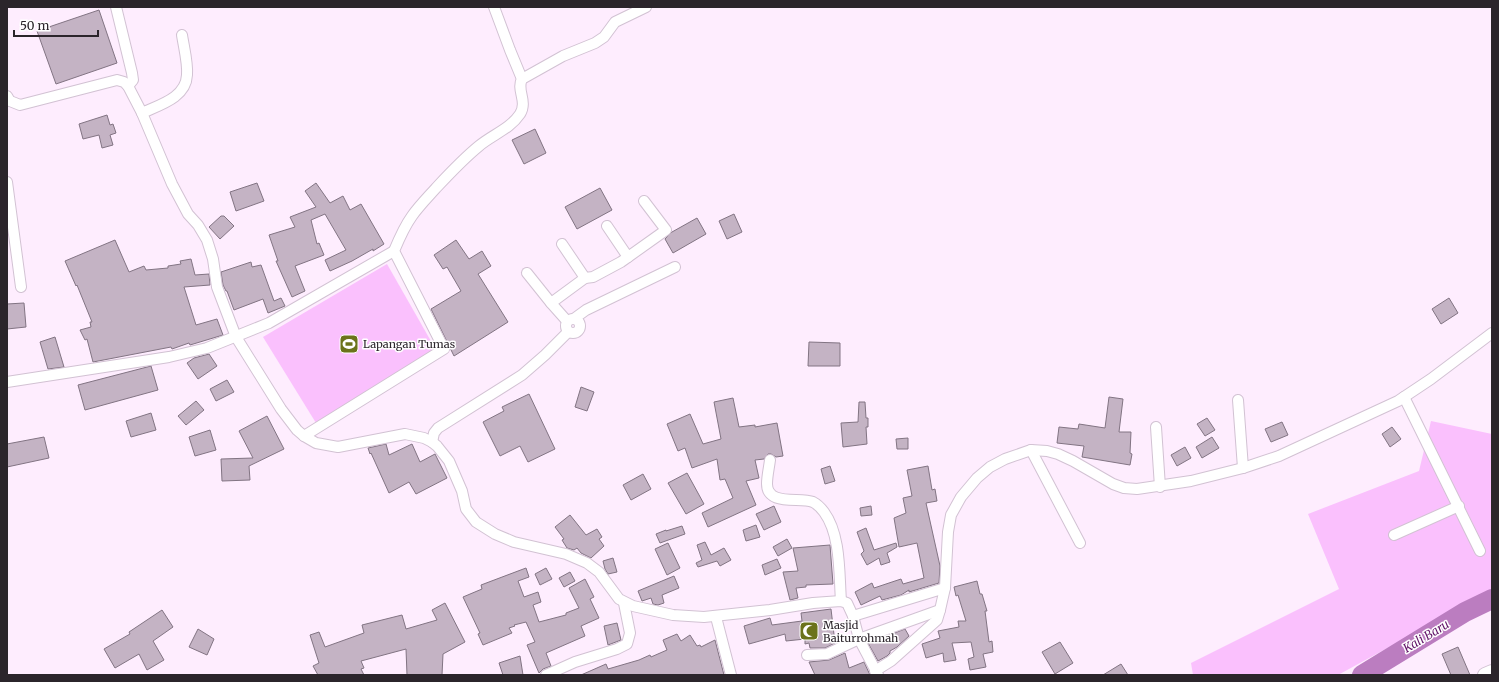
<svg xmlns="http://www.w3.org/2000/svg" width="1499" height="682" viewBox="0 0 1499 682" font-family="Merriweather,serif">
  <rect width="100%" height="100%" fill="#feedfe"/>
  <g fill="#fac0fd">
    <path d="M387 264 436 350 316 423 263 337Z"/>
    <path d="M1431 421 1492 434V597L1479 598 1338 675H1193L1191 663 1339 589 1308 514 1419 471Z"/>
  </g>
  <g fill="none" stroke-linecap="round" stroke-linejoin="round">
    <path stroke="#bb7dc0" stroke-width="20" d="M1362 675 1465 612 1492 599"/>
  </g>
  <g fill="#c4b3c4" stroke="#827483">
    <path d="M99 10 117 63 56 84 37 31Z"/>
    <path d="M107 115 110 125 113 124 116 133 110 135 113 145 102 148 99 135 83 139 79 124Z"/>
    <path d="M535 129 546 153 524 164 512 140Z"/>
    <path d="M257 183 264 201 236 211 230 192Z"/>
    <path d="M316 183 330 203 343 196 350 210 361 204 384 244 373 251V249L352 261 330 271 325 260 346 250 325 214 311 220 317 244 319 243 324 255 295 266 305 291 292 297 276 261H278L269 235 295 227 290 217 316 207 305 191Z"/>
    <path d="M600 188 612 210 577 229 565 207Z"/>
    <path d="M734 214 742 232 727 239 719 221Z"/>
    <path d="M221 216H224L234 226 220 239 209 227Z"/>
    <path d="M697 218 706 234 673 253 665 239 672 232Z"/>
    <path d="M115 240 129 272 144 266 146 270 168 268V266L181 264 180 261 191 259 195 275 209 274 210 285 184 287 196 325 217 319 223 335 190 345 189 343 172 349 171 347 93 362 87 339 85 340 80 330 91 327 90 322H92L77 285 76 286 65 261Z"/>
    <path d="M456 240 469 259 482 251 491 266 478 274 508 322 454 356 431 309 461 291 447 267 443 269 434 255Z"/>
    <path d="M251 262 252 267 261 265 274 301 281 298 285 306 268 313 263 299 234 310 227 291H226L223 285 221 272Z"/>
    <path d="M1449 298 1458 313 1441 324 1432 309Z"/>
    <path d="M24 303 26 327 7 329V304Z"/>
    <path d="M55 337 64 367 48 369 40 342Z"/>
    <path d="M809 342 840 343V366H808Z"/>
    <path d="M209 354 217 366 198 379 187 363 194 358Z"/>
    <path d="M151 366 158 390 85 410 78 385Z"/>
    <path d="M227 380 234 392 216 401 210 389Z"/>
    <path d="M581 387 594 392 587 411 575 407Z"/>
    <path d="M529 394 555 449 528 462 520 446 500 456 483 422 504 411 502 407Z"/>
    <path d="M1109 397 1123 399 1119 432H1131L1130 453 1132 454 1130 465 1082 457 1084 446 1057 443 1059 427 1078 429 1079 424 1105 428Z"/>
    <path d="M733 398 739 427 755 425V427L777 423 783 456 776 457 771 454H768L764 459 755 460 759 478 746 481 756 505 708 527 702 513 733 498 725 479 720 480 717 459 692 468 685 448 678 451 667 424 690 414 703 444 721 439 714 402Z"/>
    <path d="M196 401 204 410 186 425 178 416Z"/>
    <path d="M859 402H865L866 418H868V427H866L867 444 843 447 841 423 858 422Z"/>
    <path d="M151 413 156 430 131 437 126 421Z"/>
    <path d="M267 416 284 449 249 466 250 480 222 481 221 459 253 458 239 431Z"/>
    <path d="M1207 418 1215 430 1205 436 1197 424Z"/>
    <path d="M1282 422 1288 435 1271 442 1265 429Z"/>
    <path d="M1392 427 1401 439 1390 447 1382 434Z"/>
    <path d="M210 430 216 450 195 456 189 437Z"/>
    <path d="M44 437 49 458 7 467V444Z"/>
    <path d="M1212 437 1219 448 1202 458 1196 447Z"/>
    <path d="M908 438V449H897L896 439Z"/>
    <path d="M386 444 389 455 412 444 420 462 435 454 447 478 416 494 409 482 389 493 371 453 370 454 368 448Z"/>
    <path d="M1185 447 1191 458 1177 466 1171 455Z"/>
    <path d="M830 466 835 481 825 484 821 469Z"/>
    <path d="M928 466 932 490 935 489 937 501 926 503 940 566 939 583 909 592V590L901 595 882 600 880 596 861 605 855 592 872 583 874 588 901 579 903 584 924 578 917 543 899 547 894 518 906 513 903 498 912 496 907 470Z"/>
    <path d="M687 473 704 504 686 514 668 483Z"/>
    <path d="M643 474 651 489 631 500 623 485Z"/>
    <path d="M774 506 781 522 764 530 756 514Z"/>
    <path d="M871 506 872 515 861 516 860 508Z"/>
    <path d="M570 515 586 535 597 529 602 537 599 539 604 546 591 558 581 553 577 548 574 550 567 548 562 540 564 539 555 527Z"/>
    <path d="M756 525 760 537 746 541 743 530Z"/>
    <path d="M682 526 685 534 660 543 656 534 666 530V531Z"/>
    <path d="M866 528 874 550 896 543 897 547 887 553 890 562 881 565 879 558 867 565 861 554 864 551 857 532Z"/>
    <path d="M787 539 792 548 778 556 773 547Z"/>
    <path d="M705 542 711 555 724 548 731 560 720 566 717 561 698 567 696 563 702 560 697 545Z"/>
    <path d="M668 543 680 568 667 575 655 549Z"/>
    <path d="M830 545 833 584 806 585V587L796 588 798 598 790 600 783 572 798 571 793 548Z"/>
    <path d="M613 558 617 572 608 574 605 569 603 561Z"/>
    <path d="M777 559 781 568 765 575 762 565Z"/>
    <path d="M526 568 529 577 518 581 524 597 538 592 541 602 533 605 539 622 566 615V613L579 608 569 588 585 579 594 597 590 599 599 618 581 626 585 636 546 653 551 666 543 669 539 673 527 645 535 642 526 622 514 625 515 626 509 628 512 633 483 645 478 634 480 633 463 597 482 589 481 585Z"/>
    <path d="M546 568 552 579 540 585 535 574Z"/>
    <path d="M570 572 575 581 564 587 559 578Z"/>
    <path d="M674 576 679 588 662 595 664 603 658 605 653 604 651 598 642 601 638 591Z"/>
    <path d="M977 581 980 594H982L987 611H985L989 642 992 641 993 652 983 654 986 667 970 670 968 659 974 657 971 642 952 643 956 660 944 662 943 653 926 658 922 644 940 638 938 631 959 627 958 621H966L958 595 956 596 954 587Z"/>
    <path d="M445 603 465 642 443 654 442 675H407L406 649 361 661 364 668 361 669 364 675H318L313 666 319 663 310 635 319 632 325 647 364 633 362 625 402 615 406 629 437 620 432 610Z"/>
    <path d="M831 609 835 643 825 648H810L809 643 805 644V639L786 641 785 634 749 644 744 626 770 618 772 625 802 621 801 613Z"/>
    <path d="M162 610 173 627 153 641 164 660 147 670 139 654 115 668 104 649 130 634 129 632Z"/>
    <path d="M617 623 621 640 608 645 604 626Z"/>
    <path d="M198 629 214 639 207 655 189 647Z"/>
    <path d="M905 629 909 636 897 647 890 651V653L887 656 878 661 868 643Z"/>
    <path d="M677 634 681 641 690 635 697 646 700 645 701 647 715 640 724 675H581L606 664 608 669 639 660 650 655 651 657 667 650 663 640Z"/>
    <path d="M1060 642 1073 663 1055 674 1042 652Z"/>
    <path d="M1458 647 1470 675H1451L1442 654Z"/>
    <path d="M845 653 849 668 864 662 870 675H815L809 662 829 660Z"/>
    <path d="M520 656 523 675H503L499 663Z"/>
    <path d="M1121 664 1128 675H1103Z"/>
  </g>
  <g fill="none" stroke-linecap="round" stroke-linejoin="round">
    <defs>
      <g id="street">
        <path d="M116 7 132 73 133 80 128 86"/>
        <path d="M494 7 510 50 522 79"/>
        <path d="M7 96 10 101 20 105 117 80 124 82 128 86 142 113 172 184 188 214 198 225 207 240 213 259 217 287 236 337 281 409 297 430 304 436 316 443 338 447 405 434 424 438 432 442 437 446 449 461 462 491 466 509 476 522 495 534 514 542 566 554 587 563 599 572 619 599 633 606 673 615 704 617 770 610 813 603 841 601 847 603 853 616 859 639 878 675"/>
        <path d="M142 113C159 105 186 98 187 75 188 63 184 48 182 35"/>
        <path d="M7 182 21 287"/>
        <path d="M607 226 628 257"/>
        <path d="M562 244 585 278"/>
        <path d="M527 273 551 303"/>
        <path d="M575 318 586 310 675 267"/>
        <circle cx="573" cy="326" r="7"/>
        <path d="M567 321 551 303 585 278 593 277 621 262 666 230 644 201"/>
        <path d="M7 382 169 357 207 348 269 323 394 251"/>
        <path d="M1404 397 1480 551"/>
        <path d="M1238 400 1243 468"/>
        <path d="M1156 427 1160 487"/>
        <path d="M304 436 444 349 394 251C399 239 404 227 412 216 419 206 428 197 436 188 450 173 463 159 479 146 492 135 510 129 520 114 528 101 516 90 522 79L563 56 595 43 604 37 615 22 646 7"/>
        <path d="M432 442 434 433 438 428 522 375 545 355 568 332"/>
        <path d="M1031 450 1080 543"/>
        <path d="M770 460C769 468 767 476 767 484 767 506 799 497 813 502 817 504 821 508 824 512 841 535 839 574 841 601"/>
        <path d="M1394 535 1459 506"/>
        <path d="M853 616 945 588"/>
        <path d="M716 617 731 675"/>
        <path d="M807 655 827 654 859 639 940 610"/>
        <path d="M875 671 891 661 937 620 940 610 945 588 948 532 951 515 961 497 977 478 990 467 1005 459 1031 450 1047 451 1058 454 1073 461 1113 484 1124 488 1137 489 1191 481 1243 468 1279 456 1398 401 1431 379 1492 333"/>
        <path d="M546 675 575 662 617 649 627 644 630 633 624 603"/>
      </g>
      <path id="secondary" d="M1485 675 1492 672"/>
    </defs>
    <use href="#street" stroke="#d2c2d3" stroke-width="12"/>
    <use href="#secondary" stroke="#d2c2d3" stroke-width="16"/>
    <use href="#street" stroke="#fff" stroke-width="10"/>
    <use href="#secondary" stroke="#fff" stroke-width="14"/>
  </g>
  <defs>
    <symbol id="stadium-square" viewBox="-11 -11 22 22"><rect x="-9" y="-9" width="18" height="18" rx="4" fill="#6b731b" stroke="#fff"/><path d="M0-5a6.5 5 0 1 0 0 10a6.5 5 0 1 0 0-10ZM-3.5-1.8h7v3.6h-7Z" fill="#fff"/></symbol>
    <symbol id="mosque-square" viewBox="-11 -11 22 22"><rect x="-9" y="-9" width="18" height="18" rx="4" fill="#6b731b" stroke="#fff"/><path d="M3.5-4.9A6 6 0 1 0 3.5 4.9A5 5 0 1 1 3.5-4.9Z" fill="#fff"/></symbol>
  </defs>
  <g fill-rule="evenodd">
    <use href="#stadium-square" x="338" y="333" width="22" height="22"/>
    <use href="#mosque-square" x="798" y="620" width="22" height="22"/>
  </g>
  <g text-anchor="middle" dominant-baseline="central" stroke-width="3" stroke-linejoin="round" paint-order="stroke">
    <g font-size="11" fill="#2b252b" stroke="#fff" text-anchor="start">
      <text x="363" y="344">Lapangan Tumas</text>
      <text x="823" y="625">Masjid<tspan x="823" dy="13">Baiturrohmah</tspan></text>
    </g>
    <g font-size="12" font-style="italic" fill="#611468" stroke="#fff">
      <text transform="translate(1426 636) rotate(-31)">Kali Baru</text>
    </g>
  </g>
  <rect width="1499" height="682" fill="none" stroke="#2b252b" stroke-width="16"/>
  <path d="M14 30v6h84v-6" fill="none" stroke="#2b252b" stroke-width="2"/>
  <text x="20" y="30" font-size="12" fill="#2b252b" stroke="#ffffff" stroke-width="3" paint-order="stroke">50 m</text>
</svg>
